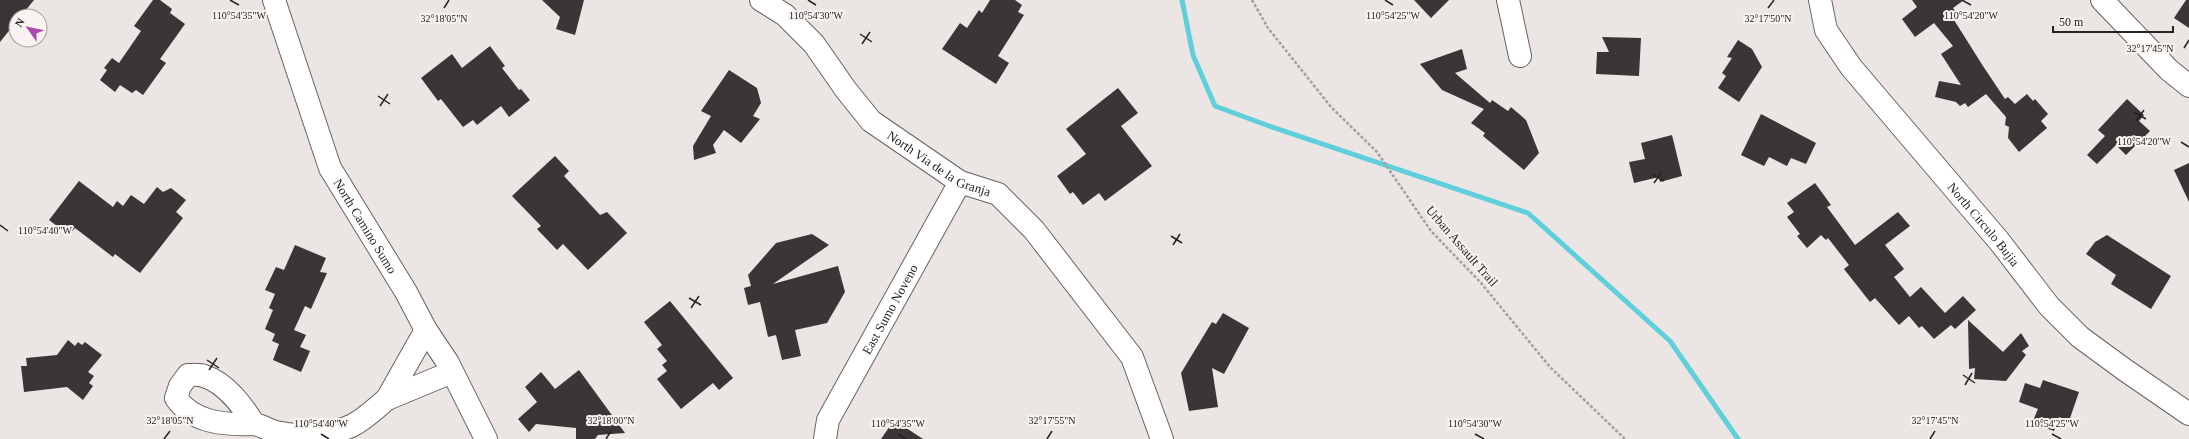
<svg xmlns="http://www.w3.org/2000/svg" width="2189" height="439" viewBox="0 0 2189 439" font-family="Georgia,serif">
  <rect width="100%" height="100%" fill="#ebe6e3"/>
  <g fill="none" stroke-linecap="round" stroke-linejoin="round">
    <path stroke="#5fcfdb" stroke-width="5" d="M1182 0 1193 55 1215 106 1269 126 1528 213 1670 341 1738 439"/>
  </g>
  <g fill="#3a3537">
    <path d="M0 0H34L21 16H16V22L0 42Z"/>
    <path d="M153 0H160L172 9 170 13 185 24 160 59 166 63 143 95 136 90 132 93 120 85 115 92 100 80 107 70 104 68 112 58 119 63 141 31 134 26Z"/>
    <path d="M542 0H584L575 35 556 29 560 17Z"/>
    <path d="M990 0H1015L1022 5 1018 12 1024 15 998 56 1009 63 996 84 942 49 960 23 967 28 979 10 982 13Z"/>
    <path d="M1414 0H1449L1431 18Z"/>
    <path d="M1912 0H1964L1953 8 1959 16 1954 20 1983 66 2005 99 2008 97 2015 104 2027 94 2033 101 2035 99 2048 114 2041 121 2047 128 2019 152 2008 138 2009 127 2005 125 2006 117 1986 94 1968 107 1965 103 1960 106 1956 102 1935 97 1939 81 1961 85 1941 54 1953 46 1934 23 1915 37 1902 19 1917 7Z"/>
    <path d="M2186 0H2189V28L2174 18Z"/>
    <path d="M1602 37 1641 38 1639 76 1596 74 1597 52H1609Z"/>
    <path d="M1738 40 1752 49 1762 67 1739 102 1718 88 1726 76 1722 73 1732 58 1727 57Z"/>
    <path d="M490 46 505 66 502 68 519 90 521 89 530 100 509 117 501 106 477 125 473 120 463 127 441 99 438 101 421 78 452 54 462 68Z"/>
    <path d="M1462 49 1467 69 1455 73 1490 103 1492 100 1508 111 1511 107 1526 120 1539 153 1524 170 1483 136 1485 133 1471 123 1484 109 1442 90 1420 64Z"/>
    <path d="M729 70 757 88 761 103 753 116 760 119 741 143 724 130 713 145 716 153 694 160 693 146 711 116 701 111Z"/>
    <path d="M1118 88 1138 113 1121 126 1152 166 1105 201 1099 193 1083 205 1073 192 1070 194 1057 176 1086 154 1066 129Z"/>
    <path d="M2127 99 2144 115 2139 121 2150 131 2126 155 2116 145 2097 164 2087 155 2105 136 2098 130Z"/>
    <path d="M1761 114 1816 143 1806 164 1791 158 1787 166 1769 157 1764 166 1741 155Z"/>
    <path d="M1672 135 1682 176 1660 182 1659 177 1634 183 1629 162 1645 159 1641 143Z"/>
    <path d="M555 156 569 171 564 176 600 215 607 212 627 233 588 270 563 244 557 250 537 229 541 226 512 196Z"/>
    <path d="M2189 163V202L2174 170Z"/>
    <path d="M79 181 113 207 117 201 123 206 131 195 144 204 157 187 163 192 171 188 186 200 176 212 183 218 140 273 115 254 113 257 75 228 69 235 49 220Z"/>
    <path d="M1815 183 1831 205 1827 207 1855 245 1898 212 1910 226 1885 245 1904 269 1894 277 1910 297 1921 287 1945 313 1963 296 1976 310 1955 329 1951 325 1934 339 1922 326 1919 328 1909 316 1899 325 1875 298 1870 302 1844 269 1849 265 1828 238 1826 240 1821 235 1807 248 1797 236 1800 234 1787 217 1794 212 1787 203Z"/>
    <path d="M812 234 829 245 773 284 838 266 845 292 827 323 795 330 801 356 782 360 776 335 768 337 760 302 748 305 744 288 751 286 748 275 776 243Z"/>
    <path d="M2107 235 2171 276 2151 309 2111 284 2116 275 2086 254 2095 242Z"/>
    <path d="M295 245 326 258 320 272 327 273 311 309 305 306 294 330 306 335 300 347 310 351 301 372 273 360 279 344 272 341 275 334 265 329 273 310 269 308 275 294 265 290 276 267 284 270Z"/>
    <path d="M670 301 733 378 719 390 713 383 681 409 657 379 667 371 662 365 667 361 657 349 662 345 644 322Z"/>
    <path d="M1223 313 1249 328 1224 374 1212 368 1218 407 1189 411 1181 373 1212 322 1216 324Z"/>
    <path d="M1968 320 2003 352 2021 333 2029 346 2022 351 2026 355 2006 381 1974 379 1975 368 1969 369Z"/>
    <path d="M68 340 75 346 78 342 82 345 85 342 102 355 88 372 94 376 89 383 93 386 83 400 67 387 24 392 21 366H27L26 358 57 355Z"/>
    <path d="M579 370 625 433 598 435 595 439H576V428L536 424 529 432 518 419 537 402 525 387 541 372 555 389Z"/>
    <path d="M2043 380 2079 392 2069 421 2059 417 2054 431 2032 423 2038 409 2019 402 2025 383 2040 388Z"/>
    <path d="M894 420 923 439H881Z"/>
  </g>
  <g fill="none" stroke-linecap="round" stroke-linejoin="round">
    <defs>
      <g id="minor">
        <path id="s1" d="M274 0 330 168 406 292 426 330 448 363 486 439"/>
        <path id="s2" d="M761 0 785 15 814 44 846 90 871 121 960 182 998 194 1034 230 1132 357 1162 439"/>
        <path d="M1508 0 1520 56"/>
        <path id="s3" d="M1820 0 1826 30 1851 67 1999 241 2049 306 2080 337 2125 370 2189 414"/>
        <path d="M2102 0 2169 70 2189 86"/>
        <path d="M426 330 387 399 452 372"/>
        <path d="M254 424C242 405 226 383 204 376 199 374 193 375 188 375L180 386 176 398C193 423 225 425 252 424 260 424 268 430 275 432 297 437 332 436 353 425 365 419 376 408 387 399"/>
        <path id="s4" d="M825 439 828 420 960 182"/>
      </g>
    </defs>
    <use href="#minor" stroke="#686360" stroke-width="24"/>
    <path stroke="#a39f9d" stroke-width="2.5" stroke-dasharray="3 2" stroke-linecap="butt" d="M1252 0 1268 28 1331 107 1377 152 1431 231 1481 283 1550 367 1625 439"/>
    <use href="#minor" stroke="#fff" stroke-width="22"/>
  </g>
  <path fill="none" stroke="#252322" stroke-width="1.5" d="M230 0 239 5M808 0 816 5M1385 0 1393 5M1962 0 1971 5M444 8 449 0M1768 8 1774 0M860 34 872 42M862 44 870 32M2184 48 2189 40M378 96 390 104M380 106 388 94M2134 112 2146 119M2136 121 2144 110M2181 142 2189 147M1652 174 1664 181M1654 183 1662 172M0 225 8 231M1171 236 1182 243M1173 245 1180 234M689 298 701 305M691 308 699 296M207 360 219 368M209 370 217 358M1963 375 1975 383M1965 385 1972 373M321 434 329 439M898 434 906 439M1475 434 1484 439M2052 434 2061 439M164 439 170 431M606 439 611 431M1047 439 1052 431M1930 439 1935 431"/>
  <g text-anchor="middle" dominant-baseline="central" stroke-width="4" stroke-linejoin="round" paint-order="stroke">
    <g font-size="13" fill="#252322" stroke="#f8f3f0">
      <text stroke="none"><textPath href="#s2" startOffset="246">North Via de la Granja</textPath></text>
      <text stroke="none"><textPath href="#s3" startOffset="281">North Circulo Bujia</textPath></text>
      <text stroke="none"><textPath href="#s1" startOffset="245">North Camino Sumo</textPath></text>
      <text transform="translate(1462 246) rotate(49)">Urban Assault Trail</text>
      <text stroke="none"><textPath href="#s4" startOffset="146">East Sumo Noveno</textPath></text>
    </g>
  </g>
  <g font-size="10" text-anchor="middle" fill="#252322" stroke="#f8f3f0" stroke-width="4" stroke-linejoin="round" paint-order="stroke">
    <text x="1971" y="19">110°54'20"W</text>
    <text x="239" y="19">110°54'35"W</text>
    <text x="816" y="19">110°54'30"W</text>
    <text x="1393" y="19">110°54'25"W</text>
    <text x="444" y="22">32°18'05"N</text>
    <text x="1768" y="22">32°17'50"N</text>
    <text x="2150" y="52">32°17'45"N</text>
    <text x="2144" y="145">110°54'20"W</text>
    <text x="45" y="234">110°54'40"W</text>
    <text x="170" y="424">32°18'05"N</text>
    <text x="611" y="424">32°18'00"N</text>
    <text x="1052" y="424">32°17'55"N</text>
    <text x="1935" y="424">32°17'45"N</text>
    <text x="321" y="427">110°54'40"W</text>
    <text x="898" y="427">110°54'35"W</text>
    <text x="1475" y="427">110°54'30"W</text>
    <text x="2052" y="427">110°54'25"W</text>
  </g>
  <g transform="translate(28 28) rotate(303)"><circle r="19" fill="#f8f3f0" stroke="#a4a09e"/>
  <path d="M0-3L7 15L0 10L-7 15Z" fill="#ad4ab0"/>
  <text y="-6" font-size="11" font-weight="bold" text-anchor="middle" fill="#252322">N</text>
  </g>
  <path d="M2053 26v6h120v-6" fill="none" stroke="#252322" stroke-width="2"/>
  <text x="2059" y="26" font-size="12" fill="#252322" stroke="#f8f3f0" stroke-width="3" paint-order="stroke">50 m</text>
</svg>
